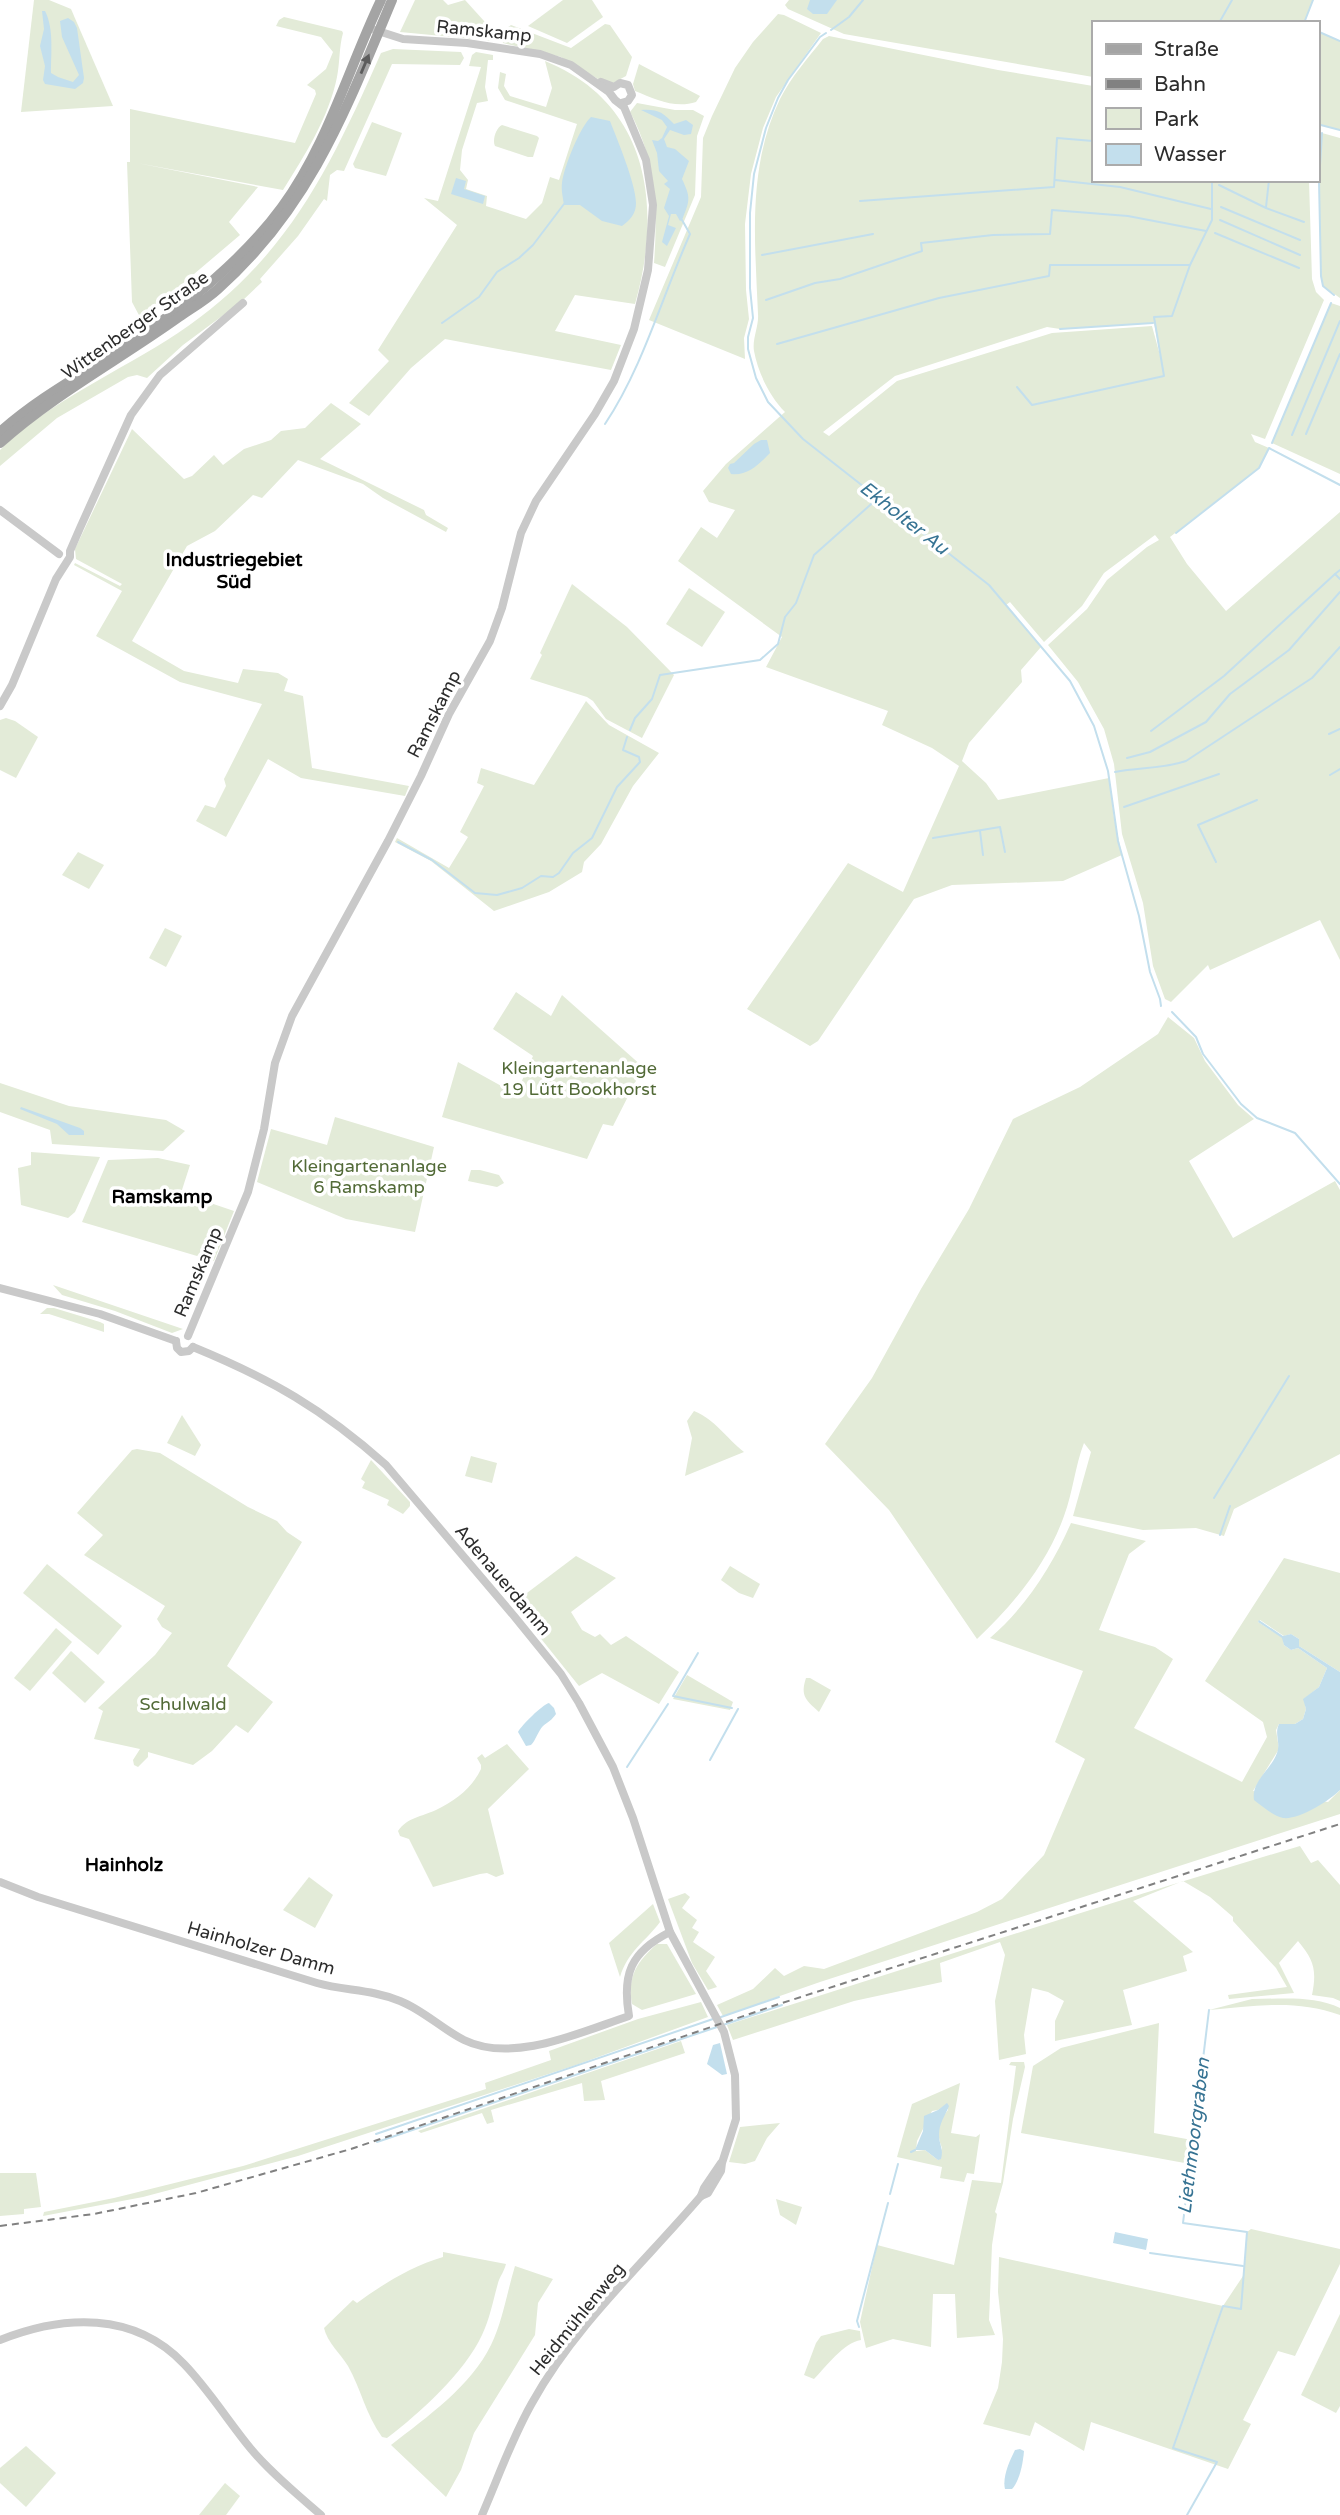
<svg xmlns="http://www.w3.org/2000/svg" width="1340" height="2515" viewBox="0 0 1340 2515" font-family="'Varela Round',sans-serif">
  <rect width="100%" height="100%" fill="#fff"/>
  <g fill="#e3ebd8" fill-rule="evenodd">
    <path d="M34 0H49L71 9 113 106 21 112Z"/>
    <path d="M415 0H443L448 5 465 0 494 32 495 41 400 32Z"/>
    <path d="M563 0H592L603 17 567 43 528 26Z"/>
    <path d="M789 0H1313L1304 23H1093V77L844 34 788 9 785 5Z"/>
    <path d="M778 14 784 15 821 33 776 97 763 128 751 174 745 224 746 290 749 319 744 338 745 359 649 320 701 197 703 138 712 116 735 68 753 42Z"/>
    <path d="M284 17 342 31 343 33C339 47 340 62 337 77 329 117 305 155 283 190L137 163 258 187 229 222 240 235 141 319 132 302 127 162H130V109L295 143 316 94 315 90 307 85 326 69 333 52 321 37 276 26 279 20Z"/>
    <path d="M605 24 610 25 632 57 626 76 613 83 598 79 561 57 503 43 502 38 504 30 511 25 571 48Z"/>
    <path d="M1317 31 1340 41V130L1317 124Z"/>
    <path d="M829 36 998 70 1093 86V180H1309L1312 279 1316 292 1324 300 1265 439 1251 434 1255 442 1269 448 1259 468 1170 537 1187 564 1226 611 1340 512V960L1320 920 1210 970 1208 965 1171 1002 1165 999 1153 966 1143 903 1122 834 1114 764 1104 729 1078 682 1048 645 1087 609 1107 580 1147 547 1159 540 1155 535 1104 573 1082 606 1044 642 1010 602 1006 605 1041 647 1021 670 1022 682 969 743 962 761 986 783 998 800 1109 778 1114 818 1122 855 1063 881 952 885 914 899 818 1041 810 1046 747 1009 848 863 903 892 959 766 932 748 882 725 888 711 766 667 782 637 678 561 701 527 717 538 735 510 709 502 703 491 726 464 785 412C770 397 758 373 754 351 752 339 759 326 758 314 755 241 747 168 780 99 791 77 808 58 823 39ZM1154 323 1161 359 1152 326 1052 333 897 381 829 436 823 432 895 376 1047 327 1060 329Z"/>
    <path d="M393 49 461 52 464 58 460 65 392 64 344 171 337 170 330 175 327 201 324 199 298 236 260 279 262 282 241 302 183 345 147 378 137 375 128 377 57 418 0 466V450C51 400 119 372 178 333 287 260 330 168 381 53Z"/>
    <path d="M476 52 493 55V60H488L485 87 488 101 477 103 462 150 460 170 468 180 466 189 487 196 486 206 526 219 542 203 550 177 559 180 577 124 505 100 498 88 500 72 506 74 504 86 510 96 546 107 552 88 545 61C649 103 663 206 635 304L575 295 555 331 621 345 611 370 445 339 411 368 369 416 349 403 389 361 378 350 457 225 424 198 438 201 481 67 469 66 472 55Z"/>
    <path d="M639 64 700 96 696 102C675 109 655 99 635 91L633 84Z"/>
    <path d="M637 103 675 110H693L704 116 697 136 695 195 665 267 654 263C658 210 656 160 630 112Z"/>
    <path d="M372 122 402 133 386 176 355 168 353 164Z"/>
    <path d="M502 125 537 136 539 138 533 157H528L495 146C492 140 496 128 502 125Z"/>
    <path d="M1322 133 1340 138V298L1323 286 1321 276 1319 181Z"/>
    <path d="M1331 303 1340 306V474L1272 443Z"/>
    <path d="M331 403 361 424 320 459 424 510 426 515 448 528 446 532 383 498 363 484 298 460 262 498 253 495 215 531 187 546 132 641 184 671 238 683 243 669 278 673 288 679 284 691 303 696 312 768 409 786 405 796 301 778 268 759 226 837 196 821 205 805 215 808 226 786 224 779 262 704 180 682 96 636 122 591 74 565 75 563 120 586 122 584 76 559 75 549 132 429 184 479 192 476 214 455 223 465 244 449 271 440 281 431 305 428Z"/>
    <path d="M572 584 627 627 674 675 642 738 606 719 593 701 587 697 530 679 542 655 540 653Z"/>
    <path d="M689 588 725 612 702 647 666 624Z"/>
    <path d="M586 701 609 725 659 753 633 786 601 844 584 862 582 872 549 892 494 911 431 861 395 842 397 838 449 868 468 837 460 832 484 786 477 783 481 768 534 785Z"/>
    <path d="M6 718 15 721 38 737 16 778 0 770V720Z"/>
    <path d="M78 852 104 865 89 889 62 875Z"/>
    <path d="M165 928 182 936 166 967 149 958Z"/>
    <path d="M516 992 551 1016 562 995 643 1067 613 1126 603 1124 587 1159 442 1117 458 1062 516 1094 533 1056 493 1029Z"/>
    <path d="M1168 1017 1194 1038 1205 1061 1238 1105 1254 1119 1189 1161 1233 1238 1335 1181 1340 1190V1454L1234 1509 1224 1536 1196 1528 1143 1530 1073 1516 1091 1452 1084 1443C1075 1466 1073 1492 1064 1516 1047 1564 1014 1604 977 1639L889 1510 825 1444 872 1378 921 1289 969 1209 1013 1119 1080 1087 1158 1034Z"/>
    <path d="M0 1083 69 1106 166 1120 185 1131 163 1151 52 1144 50 1130 0 1112Z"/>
    <path d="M335 1117 434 1147 415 1232 346 1219 257 1182 271 1129 327 1145Z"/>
    <path d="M31 1152 100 1157 75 1212 68 1218 21 1205 18 1168 31 1165Z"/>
    <path d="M158 1158 190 1165 181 1193 234 1211 214 1261 82 1222 108 1160Z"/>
    <path d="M471 1170H480L499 1175 504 1183 497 1187 468 1181Z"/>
    <path d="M53 1285 183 1329 172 1333 115 1311 62 1295Z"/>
    <path d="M47 1308H54L100 1322 104 1324V1332L49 1314H40Z"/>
    <path d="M694 1411C716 1420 726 1438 744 1452L685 1476 692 1438 687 1421Z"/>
    <path d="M182 1415 201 1445 195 1456 167 1443Z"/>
    <path d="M137 1449 160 1453 248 1507 277 1521 287 1532 302 1542 227 1666 273 1702 248 1733 236 1725 212 1751 193 1765 148 1752V1757L138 1767 134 1765 133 1760 140 1749 94 1739 103 1711 98 1708 155 1655 172 1633 162 1627 157 1619 165 1606 84 1555 103 1535 77 1513 132 1450Z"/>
    <path d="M471 1456 497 1463 492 1483 465 1476Z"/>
    <path d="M371 1460 410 1502V1506L403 1514 387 1505 389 1500 362 1488 365 1482 361 1479Z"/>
    <path d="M1071 1523 1146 1541 1129 1554 1099 1630 1155 1647 1173 1659 1134 1728 1242 1782 1267 1737 1263 1722 1205 1681 1284 1558 1340 1573V1672L1299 1646V1639L1291 1634 1284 1636 1260 1620 1258 1622 1283 1638 1284 1645 1291 1650 1298 1648 1327 1668 1319 1687 1304 1699 1306 1709 1303 1719 1295 1724H1279L1276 1730 1279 1749 1253 1791 1328 1802 1340 1790V1814L820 1982 723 2016 717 2005 753 1989 775 1968 784 1976 804 1966 824 1969 977 1912 1002 1899 1044 1855 1085 1759 1055 1742 1083 1671 990 1638C1026 1607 1052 1566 1071 1523Z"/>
    <path d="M576 1556 616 1578 571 1612 582 1630 595 1637 600 1634 611 1645 626 1636 679 1672 659 1704 602 1673 579 1686 518 1610 516 1605 519 1599Z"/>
    <path d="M47 1564 122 1626 98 1655 23 1593Z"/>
    <path d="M730 1566 760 1584 753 1598 739 1593 721 1580Z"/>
    <path d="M56 1628 72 1642 30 1691 14 1678Z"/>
    <path d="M71 1651 105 1682 85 1703 52 1673Z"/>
    <path d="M687 1675 733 1702 730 1710 673 1699Z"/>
    <path d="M806 1678H810L831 1690 819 1712C806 1700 800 1696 806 1678Z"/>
    <path d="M507 1744 529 1769 488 1809 504 1874 496 1877 487 1873 480 1874 433 1887 409 1839 400 1836 398 1831C408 1817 421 1817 436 1810 455 1801 472 1788 481 1769V1765L477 1758 482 1754 485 1758Z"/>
    <path d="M1300 1846 1311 1863 1318 1860 1340 1885V2001L1333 1998 1312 1995C1317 1970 1314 1960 1298 1941L1279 1963 1294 1993 1229 1999 1228 1995 1287 1987 1276 1968 1233 1921V1917L1210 1897 1183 1881 1133 1901 1193 1952 1183 1956 1187 1971 1123 1990 1132 2025 1055 2041V2021L1064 2001 1048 1992 1032 1988 1024 2035 1026 2054 999 2060 995 2001 1005 1955 1000 1942 940 1963 942 1982 854 2001 733 2040 727 2025C918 1965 1108 1903 1300 1846Z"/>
    <path d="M309 1877 333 1895 315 1928 283 1910Z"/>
    <path d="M685 1893 690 1897 682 1908 697 1920 692 1928 699 1932 693 1942 715 1957 706 1971 717 1987 708 1990 692 1963 668 1899Z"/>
    <path d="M653 1904 660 1922C645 1942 628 1951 620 1977L609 1943Z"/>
    <path d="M657 1944H667L696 1994 642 2010 632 2004C627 1976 637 1962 657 1944Z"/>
    <path d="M1252 1999C1280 1999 1314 1995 1340 2008V2015C1296 1999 1255 2006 1209 2010Z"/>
    <path d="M701 2002 708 2017 576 2065 298 2156 143 2197 43 2216 44 2212 114 2198 243 2166 486 2089 485 2083 551 2060 549 2051 638 2019Z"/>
    <path d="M1159 2023 1154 2133 1192 2140 1190 2164 1021 2133 1033 2066 1061 2048Z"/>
    <path d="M681 2041 685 2053 601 2081 605 2100 584 2101 582 2083 491 2110 494 2122 487 2124 482 2113 421 2133 418 2131Z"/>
    <path d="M1011 2062H1024L1025 2067 1013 2119 1003 2183 995 2212 997 2214 992 2245 989 2320 995 2335 957 2338 955 2294H933L931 2347 893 2339 866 2348 860 2322 877 2245 954 2265 972 2180 1001 2183 1016 2066 1009 2065Z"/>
    <path d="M960 2083 951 2133 976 2137 980 2134 974 2174 967 2173 964 2182 940 2178 942 2167 897 2157 912 2104ZM947 2104 948 2110C938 2121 936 2134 942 2148L938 2160 925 2150 916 2151 917 2141 932 2111 938 2110Z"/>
    <path d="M780 2123 767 2138 755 2161 745 2164 729 2162 740 2127Z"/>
    <path d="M0 2173H36L41 2207 24 2209V2214L0 2216Z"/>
    <path d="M776 2199 802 2207 796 2225 780 2215Z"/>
    <path d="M1251 2229 1340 2249V2264L1295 2356 1278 2351 1243 2420 1251 2424 1228 2469 1091 2422 1084 2451 1035 2422 1030 2436 983 2424 998 2388 1002 2362 1003 2339 998 2292 999 2257 1223 2306 1243 2276 1247 2232Z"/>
    <path d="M443 2252 506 2264C504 2272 500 2276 498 2283 493 2301 490 2318 482 2335 465 2372 420 2413 387 2438L382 2437C366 2415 361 2389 348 2366 340 2353 327 2342 324 2328L353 2300 357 2303C383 2284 412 2266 443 2257Z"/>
    <path d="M515 2266 553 2279 538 2303 535 2335 474 2433 461 2470 446 2497 391 2445C427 2417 471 2386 491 2345 503 2320 507 2292 515 2266Z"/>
    <path d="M1340 2314V2406L1336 2413 1301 2395Z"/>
    <path d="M849 2329 860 2331 861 2340C843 2343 827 2366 814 2379L804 2375 816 2343 821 2336Z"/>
    <path d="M26 2446 56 2473 26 2507 0 2483V2468Z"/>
    <path d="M225 2483 240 2496 226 2515H199Z"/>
  </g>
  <g fill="#c3dfed">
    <path d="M810 0H837L827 14H813L807 9Z"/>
    <path d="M42 11H45C54 28 51 54 51 73L58 77 73 82 79 75 62 37 60 21 68 18 74 22 77 28 84 78 83 83 75 89 45 84 43 80 45 66 40 46 44 29Z"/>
    <path d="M641 110C658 109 662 112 674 124L686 120 693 125 691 134 684 135 670 130 664 139 667 147 675 149 689 161 682 179C691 198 690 200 682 220L680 221 676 214H671L668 225 676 228 667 246 662 242 669 216 664 208 670 189 664 184 668 181 659 171 657 153 652 140 658 141 662 138 667 127 662 120Z"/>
    <path d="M591 117 610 121C617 139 636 184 636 203 636 214 630 220 622 226L602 221 580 205H564C563 198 561 190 562 183 564 167 580 127 591 117Z"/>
    <path d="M456 178 466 181 464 189 485 196 483 204 451 194Z"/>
    <path d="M761 440H767L770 453C759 464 748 476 731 474L728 468 730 464 734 463 754 444Z"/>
    <path d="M21 1107 80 1128 84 1131V1135H69L57 1124 20 1109Z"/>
    <path d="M1259 1620 1283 1636 1291 1634 1299 1639V1646L1340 1672V1790C1329 1801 1299 1820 1283 1818 1273 1816 1262 1806 1254 1800 1251 1781 1271 1770 1277 1753 1281 1743 1274 1734 1279 1724H1295L1303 1719 1306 1709 1303 1699 1319 1687 1327 1668 1298 1648 1291 1650 1284 1645 1282 1638 1258 1622Z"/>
    <path d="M549 1703 554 1708 556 1714C552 1720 548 1722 543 1726 538 1731 536 1740 531 1745L526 1746 518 1732C522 1725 542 1705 549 1703Z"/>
    <path d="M720 2043 727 2074 722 2075 707 2064 713 2045Z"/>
    <path d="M947 2103 949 2106C945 2116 939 2123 939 2135 939 2144 944 2149 941 2159L938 2160 925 2150H915L923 2131 924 2116 938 2110Z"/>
    <path d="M1115 2232 1148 2239 1146 2250 1113 2243Z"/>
    <path d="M1020 2449 1024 2451C1023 2463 1020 2480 1012 2489H1005C1002 2477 1010 2460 1015 2450Z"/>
  </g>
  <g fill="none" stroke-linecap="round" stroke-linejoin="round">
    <g stroke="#c3dfed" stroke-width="2">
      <path d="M1219 23 1232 0"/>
      <path d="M1304 23 1313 0"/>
      <path d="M831 30 849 17 863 0"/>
      <path d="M1317 31 1340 41"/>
      <path d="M826 33 820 37 788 80 778 98 766 128 754 174 750 213V288L753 318 748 337V349L756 378 768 402 803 439 989 585 1070 681 1094 726 1108 771 1118 841 1139 916 1150 972 1160 999 1161 1006"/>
      <path d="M1317 124 1340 130"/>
      <path d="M1322 133 1319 181 1321 276 1323 286 1334 295"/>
      <path d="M1055 180 1120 187 1211 209"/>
      <path d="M1219 185 1266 208 1304 222"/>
      <path d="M860 201 1054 187 1057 138 1093 141"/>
      <path d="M1221 207 1300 240"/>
      <path d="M1266 207 1269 180"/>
      <path d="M1220 220 1300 255"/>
      <path d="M1215 233 1299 268"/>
      <path d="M762 255 873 234"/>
      <path d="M766 300 815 283 840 279 922 251 921 243 993 235 1050 234 1052 210 1128 216 1206 231"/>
      <path d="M442 323 479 297 497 272 519 258 533 245 564 204"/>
      <path d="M1060 329 1153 323"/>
      <path d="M777 344 939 298 1049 276 1050 265H1190"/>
      <path d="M1017 387 1032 405 1164 376 1154 317 1172 316 1190 265 1212 220V180"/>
      <path d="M605 424C643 367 662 297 690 234L682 220"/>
      <path d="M1306 434 1340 354"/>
      <path d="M1292 435 1340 321"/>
      <path d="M1272 443 1331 303"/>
      <path d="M1176 533 1259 468 1269 448 1340 485"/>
      <path d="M1340 570 1335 574 1340 579"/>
      <path d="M630 730 635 718 652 699 660 675 760 660 778 644 785 617 796 603 814 555 878 498"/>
      <path d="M1151 731 1224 676 1335 574"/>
      <path d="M1329 734 1340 729"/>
      <path d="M1127 758 1150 752 1206 722 1230 694 1289 650 1340 592"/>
      <path d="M1115 772C1139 767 1163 769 1186 761L1312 678 1340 647"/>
      <path d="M1330 775 1340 769"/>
      <path d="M1124 807 1219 774"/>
      <path d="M980 831 983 855"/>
      <path d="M933 838 1000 827 1005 852"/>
      <path d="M398 842 432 860 475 893 497 895 522 888 541 876 553 877 559 873 573 853 592 838 617 787 640 762 639 757 623 750 627 737"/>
      <path d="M1216 862 1198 825 1257 800"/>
      <path d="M1172 1012 1196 1037 1203 1054 1241 1104 1257 1118 1295 1133 1340 1184"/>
      <path d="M1214 1498 1289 1376"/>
      <path d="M1220 1535 1230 1506"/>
      <path d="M698 1653 673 1696 732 1708"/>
      <path d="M710 1760 738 1709"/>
      <path d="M627 1767 668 1704"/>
      <path d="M721 2017 779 1997"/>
      <path d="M723 2025 782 2005"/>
      <path d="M376 2134 713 2019"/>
      <path d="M377 2142 717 2027"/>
      <path d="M911 2152 915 2150"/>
      <path d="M890 2194 898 2164"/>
      <path d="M1150 2253 1243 2266"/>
      <path d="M859 2327 857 2321 888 2203"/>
      <path d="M1187 2515 1217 2462 1173 2448 1223 2306 1241 2309 1247 2232 1183 2223 1209 2010"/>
    </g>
    <g stroke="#c9c9c9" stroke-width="8">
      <path d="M601 82 614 87 620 83 628 85 632 95 628 101 621 103"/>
      <path d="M0 510 59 554"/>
      <path d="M0 706 12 685 56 579 70 557V551L80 528 131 415 160 375 243 303"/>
      <path d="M0 1288 100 1314 176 1341"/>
      <path d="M188 1336 248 1192 264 1129 275 1063 292 1016 388 841 421 776 449 714 490 641 502 608 521 533 536 501 595 414 614 381 634 329 648 270 653 205 646 160 624 107 615 100 609 92 571 65 540 54 467 43 403 39 375 30"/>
      <path d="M176 1341 177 1348 181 1352 189 1351 193 1347"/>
      <path d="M193 1347C271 1379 323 1409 386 1465L514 1616 561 1674 579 1703 613 1767 633 1818 670 1932 724 2032 735 2075 736 2119 722 2163 721 2171 708 2193 701 2196C644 2263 575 2325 532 2403 512 2438 498 2478 482 2515"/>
      <path d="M0 1882 38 1897 317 1983C345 1991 371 1989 400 2001 423 2010 442 2029 464 2040 513 2064 581 2032 629 2016 622 1975 630 1952 670 1932"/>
      <path d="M701 2196 704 2188 721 2163"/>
      <path d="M0 2340C63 2315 134 2311 184 2364 209 2390 228 2421 251 2449 271 2473 298 2495 321 2515"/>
    </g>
    <g stroke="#a4a4a4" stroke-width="10">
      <path d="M0 432C40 396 87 372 132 342 185 306 244 259 282 207 328 144 348 69 381 0"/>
      <path d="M0 443C55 394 119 360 179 317 192 308 206 300 218 289 310 207 346 110 392 0"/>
    </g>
    <path stroke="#818181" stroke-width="2" stroke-dasharray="7 5" stroke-linecap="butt" d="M0 2226 94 2214 196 2193 351 2149 779 2004 1340 1824"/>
  </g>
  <defs><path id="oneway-solid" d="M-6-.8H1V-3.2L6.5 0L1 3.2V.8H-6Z" transform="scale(1.75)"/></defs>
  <use fill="#5c5c5c" href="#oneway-solid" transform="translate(365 64) rotate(-67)"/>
  <g text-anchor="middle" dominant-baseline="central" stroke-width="7" stroke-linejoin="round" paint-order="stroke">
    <g font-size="18" fill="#2c2c2c" stroke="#fff">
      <text transform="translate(484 31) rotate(6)">Ramskamp</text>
      <text transform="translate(135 325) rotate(-35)">Wittenberger Straße</text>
      <text transform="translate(434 714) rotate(-63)">Ramskamp</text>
      <text transform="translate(198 1272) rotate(-67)">Ramskamp</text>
      <text transform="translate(503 1580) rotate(50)">Adenauerdamm</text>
      <text transform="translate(261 1948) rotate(16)">Hainholzer Damm</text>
      <text transform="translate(577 2319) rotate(-51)">Heidmühlenweg</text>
    </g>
    <g font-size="18" fill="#526a37" stroke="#fff">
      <text x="579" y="1068">Kleingartenanlage<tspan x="579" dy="21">19 Lütt Bookhorst</tspan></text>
      <text x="369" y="1166">Kleingartenanlage<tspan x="369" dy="21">6 Ramskamp</tspan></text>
      <text x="183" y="1704">Schulwald</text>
    </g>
    <g font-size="19" font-style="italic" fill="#367393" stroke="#fff">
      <text transform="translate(904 518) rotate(38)">Ekholter Au</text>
      <text transform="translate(1194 2136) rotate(-83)">Liethmoorgraben</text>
    </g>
    <g font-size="19" font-weight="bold" fill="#000" stroke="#fff">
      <text x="234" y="560">Industriegebiet<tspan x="234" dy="22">Süd</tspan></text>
      <text x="162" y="1197">Ramskamp</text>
      <text x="124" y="1865">Hainholz</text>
    </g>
  </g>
  <rect x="1092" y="21" width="228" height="161" fill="#ffffff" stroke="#ababab" stroke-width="2"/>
  <rect x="1106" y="44" width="35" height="10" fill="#a4a4a4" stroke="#ababab" stroke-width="2"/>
  <text x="1154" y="56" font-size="21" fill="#2c2c2c">Straße</text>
  <rect x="1106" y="79" width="35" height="10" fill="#818181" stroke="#ababab" stroke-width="2"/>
  <text x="1154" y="91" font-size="21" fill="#2c2c2c">Bahn</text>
  <rect x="1106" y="108" width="35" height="21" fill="#e3ebd8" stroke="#ababab" stroke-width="2"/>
  <text x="1154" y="126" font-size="21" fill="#2c2c2c">Park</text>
  <rect x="1106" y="144" width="35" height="21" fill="#c3dfed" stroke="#ababab" stroke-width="2"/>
  <text x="1154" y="161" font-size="21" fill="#2c2c2c">Wasser</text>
</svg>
